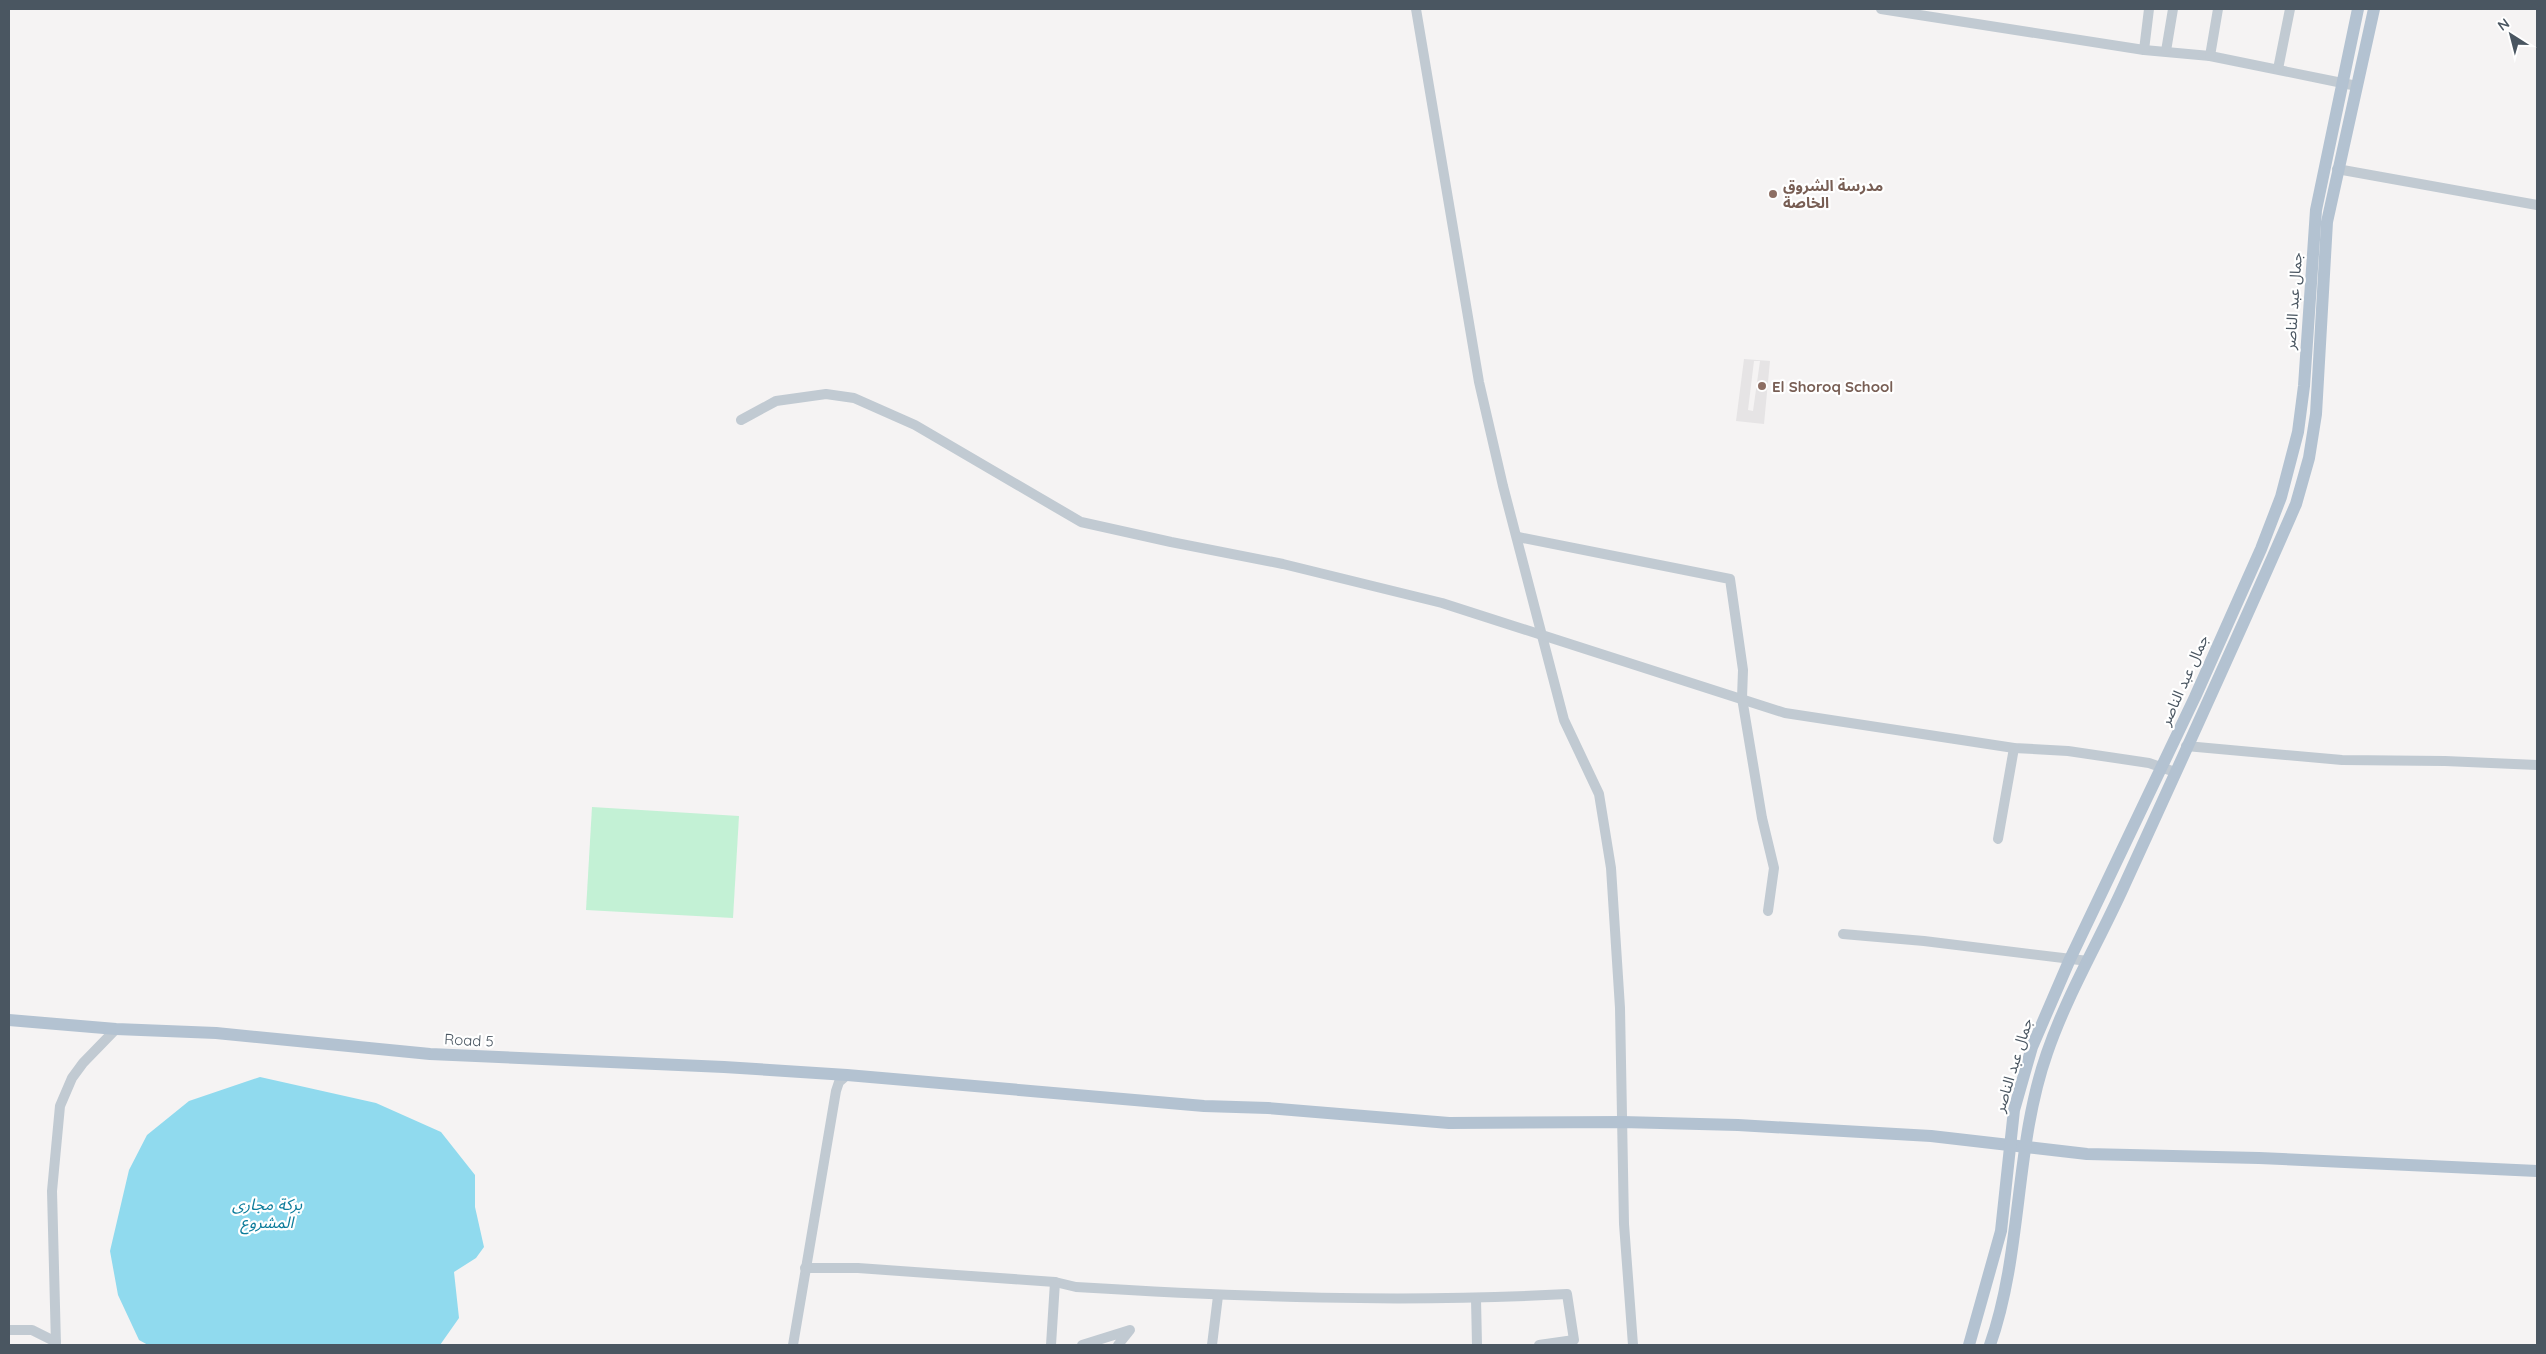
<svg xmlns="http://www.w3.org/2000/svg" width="2546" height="1354" viewBox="0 0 2546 1354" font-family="Quicksand,'Noto Sans Arabic',sans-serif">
  <rect width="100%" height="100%" fill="#f5f3f3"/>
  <path fill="#e6e4e5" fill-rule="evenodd" d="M1744 359 1770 361 1764 424 1736 421ZM1754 361H1760L1753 411 1748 410Z"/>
  <path fill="#c3f1d5" d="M592 807 739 816 733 918 586 910Z"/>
  <path fill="#90daee" d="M260 1077 376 1103 441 1132 475 1175V1207L484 1247 476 1258 454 1272 459 1318 440 1345H148L139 1340 118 1295 110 1251 129 1170 147 1135 189 1101Z"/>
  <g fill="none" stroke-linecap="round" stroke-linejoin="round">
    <g stroke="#c1cad2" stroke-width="10">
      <path d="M1416 9 1479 382 1503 486 1564 720 1599 794 1611 868 1620 1008 1624 1224 1633 1345"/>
      <path d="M1881 9 2144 50 2210 56 2357 86"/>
      <path d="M2144 50 2149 9"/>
      <path d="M2166 51 2173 9"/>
      <path d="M2210 56 2218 9"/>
      <path d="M2278 69 2290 9"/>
      <path d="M2337 169 2537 205"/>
      <path d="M741 420 776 401 826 394 854 398 915 425 1081 522 1171 542 1283 564 1442 603 1785 713 2014 748 2068 751 2149 763 2175 772"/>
      <path d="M1518 537 1730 579 1743 670 1742 698 1762 818 1774 868 1768 911"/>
      <path d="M2186 746 2342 760 2445 761 2537 765"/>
      <path d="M1998 839 2014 748"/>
      <path d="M1843 934 1924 941 2088 961"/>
      <path d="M805 1268H858L1055 1282 1076 1287C1240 1297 1403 1303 1567 1294L1574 1340 1539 1345"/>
      <path d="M1476 1299 1477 1345"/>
      <path d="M9 1330H32L56 1342"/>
      <path d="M56 1345 52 1191 60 1106 72 1078 83 1063 116 1029"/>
      <path d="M793 1345 836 1091 839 1082 847 1075"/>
      <path d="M1051 1345 1055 1282"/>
      <path d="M1082 1345 1130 1330 1118 1345"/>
      <path d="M1212 1345 1218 1296"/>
    </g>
    <g stroke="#b3c2d1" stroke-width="12">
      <path d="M9 1020 116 1029 216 1033 430 1054 724 1067 847 1075 1204 1106 1268 1108 1449 1123 1622 1122 1738 1125 1931 1136 2087 1154 2259 1158 2537 1171"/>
      <path d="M1969 1345 2001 1231 2014 1110 2032 1047 2070 959 2195 697 2261 549 2281 497 2298 432 2304 386 2316 210 2358 9"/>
      <path d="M1990 1345C2023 1251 2014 1147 2047 1053 2067 995 2098 943 2123 888 2181 761 2240 633 2296 504L2309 458 2316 414 2327 222 2374 9"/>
    </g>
  </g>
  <g fill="#8d6e63" stroke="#fff" stroke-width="2">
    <circle cx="1773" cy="194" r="5"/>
    <circle cx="1762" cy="386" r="5"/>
  </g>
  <g text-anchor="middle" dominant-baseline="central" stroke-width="4.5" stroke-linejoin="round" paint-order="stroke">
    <g font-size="15" font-weight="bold" fill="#785e54" stroke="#fff" text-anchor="start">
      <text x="1783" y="185">مدرسة الشروق<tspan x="1783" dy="17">الخاصة</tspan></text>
      <text x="1772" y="386">El Shoroq School</text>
    </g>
    <g font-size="15" fill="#4a5661" stroke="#fff">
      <text transform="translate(2293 301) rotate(-86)">جمال عبد الناصر</text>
      <text transform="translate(2184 680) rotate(-66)">جمال عبد الناصر</text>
      <text transform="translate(469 1040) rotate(3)">Road 5</text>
      <text transform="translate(2013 1065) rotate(-73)">جمال عبد الناصر</text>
    </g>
    <g font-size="16" font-style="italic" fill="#0c7c9b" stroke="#fff">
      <text x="267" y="1204">بركة مجارى<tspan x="267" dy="18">المشروع</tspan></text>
    </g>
  </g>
  <rect width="2546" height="1354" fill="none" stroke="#4a5661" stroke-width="20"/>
  <g transform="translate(2511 35) rotate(324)" stroke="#ffffff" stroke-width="4" paint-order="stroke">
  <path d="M0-4L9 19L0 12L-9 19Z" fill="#4a5661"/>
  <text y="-8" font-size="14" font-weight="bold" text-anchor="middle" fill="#4a5661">N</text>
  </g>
</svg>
